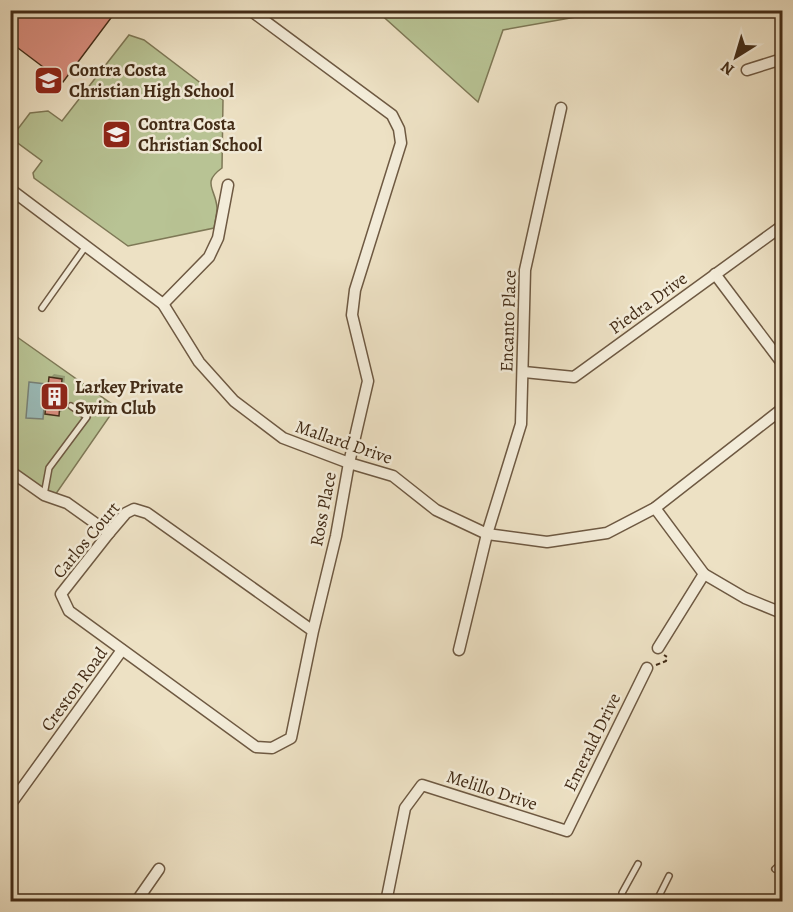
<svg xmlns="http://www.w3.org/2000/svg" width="793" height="912" viewBox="0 0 793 912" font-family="Alegreya,serif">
  <rect width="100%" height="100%" fill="#ede1c4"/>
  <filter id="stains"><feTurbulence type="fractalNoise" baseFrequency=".00333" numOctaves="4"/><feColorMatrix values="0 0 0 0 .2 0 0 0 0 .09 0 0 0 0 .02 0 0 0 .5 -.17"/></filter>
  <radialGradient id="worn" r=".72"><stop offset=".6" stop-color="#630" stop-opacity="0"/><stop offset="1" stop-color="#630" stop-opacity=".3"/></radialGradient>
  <g fill="#b8c394" stroke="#7e7856" stroke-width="1.5">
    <path d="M377 11H610L503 30 478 102Z"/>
    <path d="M129 35 144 40 223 100 222 168C201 183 216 189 217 208 217 214 215 221 214 228L128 246 34 178 33 173 42 161 11 138 30 113 48 111 62 121Z"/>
    <path d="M10 332 116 407 53 498 11 471Z"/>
  </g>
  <path fill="#9abcba" stroke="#778279" stroke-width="1.5" d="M29 382 46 384 43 419 26 418Z"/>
  <g fill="#0003">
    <path d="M10 10H108L113 14 66 76Z"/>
    <path d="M54 374 65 376 62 411 58 414 50 378Z"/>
  </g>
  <g fill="#db8f80" stroke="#432c17" stroke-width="1.5">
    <path d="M10 10H100L111 18 63 82 10 42Z"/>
    <path d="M49 377 62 379 59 416 45 414Z"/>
  </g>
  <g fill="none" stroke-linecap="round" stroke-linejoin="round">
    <defs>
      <g id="service">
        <path d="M42 308 86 246"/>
        <path d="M44 495 49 468 87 417 71 406"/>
        <path d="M775 869 782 863"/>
        <path d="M551 902 553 898 559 902"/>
        <path d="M622 902V893L638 864"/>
        <path d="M656 902 669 876"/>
      </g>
      <g id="minor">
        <path d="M250 10 392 115 399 129 401 143 355 290 352 315 368 381 349 463 336 536 313 631 291 738 272 748 256 747 69 611 61 594 109 533 126 513 134 509 147 513 313 631"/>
        <path d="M747 70 782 59"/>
        <path d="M10 189 163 304 199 362 234 401 283 438 349 463 393 476 436 510 487 534 547 542 607 533 655 508 782 409"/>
        <path d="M715 274 782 363"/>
        <path d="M163 304 209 257 218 238 228 185"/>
        <path d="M524 372 574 377 782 226"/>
        <path d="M10 471 44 495 67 503 109 533"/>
        <path d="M655 508 704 574 745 598 782 613"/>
        <path d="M658 648 704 574"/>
        <path d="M459 650 487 534 521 424 525 270 561 108"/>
        <path d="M10 805 122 650"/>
        <path d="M136 902 159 869"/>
        <path d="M386 902 405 808 422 785 567 831 647 668"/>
      </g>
    </defs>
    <use href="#service" stroke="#6e5942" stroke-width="8"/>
    <use href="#minor" stroke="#6e5942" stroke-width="13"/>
    <path stroke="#432c17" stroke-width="2" stroke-dasharray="4.5 3" stroke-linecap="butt" d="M656 665 666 661 667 657 664 655"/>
    <use href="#service" stroke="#f3ecd9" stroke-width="5"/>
    <use href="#minor" stroke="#f3ecd9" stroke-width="10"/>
  </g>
  <defs>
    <symbol id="school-square" viewBox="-11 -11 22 22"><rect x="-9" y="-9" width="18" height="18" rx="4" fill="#8f2418" stroke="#f3ecd9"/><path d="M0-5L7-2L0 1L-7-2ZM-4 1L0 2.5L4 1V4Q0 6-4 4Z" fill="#fff"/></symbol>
    <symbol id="building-square" viewBox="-11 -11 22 22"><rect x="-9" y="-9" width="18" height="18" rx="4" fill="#8f2418" stroke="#f3ecd9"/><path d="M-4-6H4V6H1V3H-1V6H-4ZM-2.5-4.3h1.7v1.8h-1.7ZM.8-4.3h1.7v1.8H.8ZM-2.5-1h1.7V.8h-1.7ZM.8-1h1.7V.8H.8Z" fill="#fff"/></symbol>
  </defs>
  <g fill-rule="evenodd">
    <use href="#school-square" x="32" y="64" width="33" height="33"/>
    <use href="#school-square" x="100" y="118" width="33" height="33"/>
    <use href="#building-square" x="38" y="380" width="33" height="33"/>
  </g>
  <g text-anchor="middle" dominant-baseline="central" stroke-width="5" stroke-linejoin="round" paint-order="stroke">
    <g font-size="18" font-weight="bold" fill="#432c17" stroke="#f3ecd9" text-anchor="start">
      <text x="69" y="70">Contra Costa<tspan x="69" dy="21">Christian High School</tspan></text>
      <text x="138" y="124">Contra Costa<tspan x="138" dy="21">Christian School</tspan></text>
      <text x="75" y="387">Larkey Private<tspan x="75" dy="21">Swim Club</tspan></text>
    </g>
    <g font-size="18" fill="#432c17" stroke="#f3ecd9">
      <text transform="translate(648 303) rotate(-36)">Piedra Drive</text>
      <text transform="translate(508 321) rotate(-88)">Encanto Place</text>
      <text transform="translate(344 442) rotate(19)">Mallard Drive</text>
      <text transform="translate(323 509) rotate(-79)">Ross Place</text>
      <text transform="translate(86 540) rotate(-50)">Carlos Court</text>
      <text transform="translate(74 689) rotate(-54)">Creston Road</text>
      <text transform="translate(592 742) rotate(-64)">Emerald Drive</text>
      <text transform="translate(492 790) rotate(18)">Melillo Drive</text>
    </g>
  </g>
  <rect width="793" height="912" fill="none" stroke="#ede1c4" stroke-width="36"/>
  <rect x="12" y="12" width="769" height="888" fill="none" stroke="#432c17" stroke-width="3"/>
  <rect x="18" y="18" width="757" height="876" fill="none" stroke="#432c17" stroke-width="1.5"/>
  <g transform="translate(736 57) rotate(217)" stroke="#f3ecd9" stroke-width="4.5" paint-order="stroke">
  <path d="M0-4.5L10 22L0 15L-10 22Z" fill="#432c17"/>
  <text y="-9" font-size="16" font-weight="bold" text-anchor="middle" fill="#432c17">N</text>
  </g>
  <rect width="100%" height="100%" filter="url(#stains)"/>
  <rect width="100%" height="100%" fill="url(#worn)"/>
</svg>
